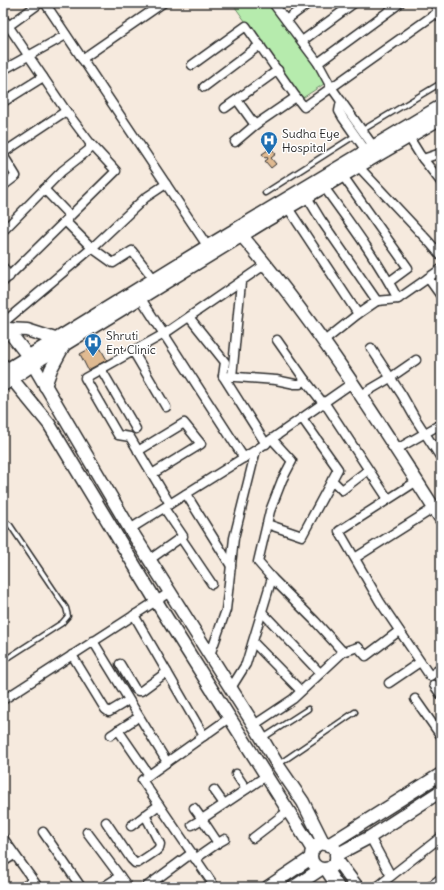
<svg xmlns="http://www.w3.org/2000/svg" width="444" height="890" viewBox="0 0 444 890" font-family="Delius,sans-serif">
  <rect width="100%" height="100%" fill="#f6eade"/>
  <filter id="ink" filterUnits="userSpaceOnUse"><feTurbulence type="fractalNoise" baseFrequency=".025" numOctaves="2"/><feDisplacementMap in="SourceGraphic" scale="8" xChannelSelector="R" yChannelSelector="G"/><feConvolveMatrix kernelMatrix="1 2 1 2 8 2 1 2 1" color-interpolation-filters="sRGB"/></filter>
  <g filter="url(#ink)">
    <path fill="#b6ebad" stroke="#708b6c" d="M241 3H269L327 82 301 99 235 7Z"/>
    <g fill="#e0ba91" stroke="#2b2b2b">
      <path d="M271 148 276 154 271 158 276 164 271 168 265 161 268 159 267 157 265 158 262 154Z"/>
      <path d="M98 344 107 360 88 370 80 354Z"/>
    </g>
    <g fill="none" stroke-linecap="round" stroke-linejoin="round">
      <defs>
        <g id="lane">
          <path d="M361 131 441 83"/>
          <path d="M265 193 356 135"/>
          <path d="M3 520 10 525 66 608 68 616 62 623 3 661"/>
          <path d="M263 738 308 709"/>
          <path d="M279 764 355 712"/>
        </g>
        <g id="street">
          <path d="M45 3 210 250"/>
          <path d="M273 3 318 63 331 87 376 150"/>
          <path d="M434 3 441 18"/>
          <path d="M3 18 66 111 90 143V149L62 171 3 231"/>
          <path d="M286 20 309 3"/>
          <path d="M3 30 40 3"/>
          <path d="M302 41 354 3"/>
          <path d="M82 59 163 3"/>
          <path d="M318 63 400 3"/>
          <path d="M192 65 246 26 296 97 304 107 438 12"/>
          <path d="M3 70 66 35"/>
          <path d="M204 87 260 45"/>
          <path d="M237 100 255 125"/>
          <path d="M341 101 339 111 343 118 369 155"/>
          <path d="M3 102 43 77"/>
          <path d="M225 108 278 70"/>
          <path d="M407 134 420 155 441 182"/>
          <path d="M235 142 255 125 296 97"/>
          <path d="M3 153 66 111"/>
          <path d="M3 155 16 176 3 186"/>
          <path d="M423 159 441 153"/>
          <path d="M358 166 430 243 441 256"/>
          <path d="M343 176 408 268 389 282"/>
          <path d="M324 187C350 223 377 259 398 299"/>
          <path d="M44 189 70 216"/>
          <path d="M307 197 321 220 377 301 358 314"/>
          <path d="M288 208 358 314 323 342"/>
          <path d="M65 221 92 248 113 263 132 251 154 279"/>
          <path d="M3 267 9 277"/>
          <path d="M428 278 441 296"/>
          <path d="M3 282 116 171 90 143"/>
          <path d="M138 294 244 458"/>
          <path d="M377 301 398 299 441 269"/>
          <path d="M189 317 225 362 223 376 266 444"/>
          <path d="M3 323 92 248 145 198 166 184"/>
          <path d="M277 340 305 380"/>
          <path d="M371 348 402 395 415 418 441 458"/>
          <path d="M133 351 166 407"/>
          <path d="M101 369 136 429"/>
          <path d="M223 376 276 380 295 384H300L305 380 323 403"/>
          <path d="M232 377 241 282"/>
          <path d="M361 395 390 378 416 360"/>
          <path d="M324 402 388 499"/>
          <path d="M397 449 441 424"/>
          <path d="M138 451 184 423 201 444 152 474"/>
          <path d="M332 480 342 490 368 470"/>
          <path d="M417 481 339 531 380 602 430 676 441 668"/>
          <path d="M186 494 231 566"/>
          <path d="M170 504 130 437 118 435 85 378 164 334 266 264"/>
          <path d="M267 524 302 536 338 469 302 418"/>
          <path d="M130 529 256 450"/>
          <path d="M181 538 212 584"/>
          <path d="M355 558 434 508"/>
          <path d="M149 560 183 536 164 508"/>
          <path d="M262 612 320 673"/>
          <path d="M134 615 204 736"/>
          <path d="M93 641 167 762"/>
          <path d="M253 642 301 691"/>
          <path d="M343 652 358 647 366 656 399 631"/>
          <path d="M72 655 105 709 109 712 124 703"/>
          <path d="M210 655 226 610 234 538 256 450 352 383"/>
          <path d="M120 664 135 689 138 691H141L167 672"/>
          <path d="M389 683 420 662"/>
          <path d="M434 685 441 695"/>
          <path d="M231 688 246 664 272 578 258 562 270 511 282 480 292 461 272 439"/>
          <path d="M415 699 441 736"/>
          <path d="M3 700 170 592"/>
          <path d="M254 725 293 699 343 652 315 621 272 578"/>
          <path d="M118 730 149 775"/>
          <path d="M111 735 134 720"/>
          <path d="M236 774 246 789"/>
          <path d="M214 790 224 804"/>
          <path d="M106 822 131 859 135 863H138L156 851 159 848 160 844 145 815"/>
          <path d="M192 825 202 819 194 808"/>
          <path d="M131 826 159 805"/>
          <path d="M43 832 81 887"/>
          <path d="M87 832 128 887"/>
          <path d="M370 837 391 876"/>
          <path d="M3 838 38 887"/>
          <path d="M253 838 288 811"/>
          <path d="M218 843 225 839"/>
          <path d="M195 859 218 843 202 819 266 776"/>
          <path d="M3 862 14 855"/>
          <path d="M432 885 441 878"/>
          <path d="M23 887 33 881"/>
          <path d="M103 887 120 876"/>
          <path d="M146 887 192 853"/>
          <path d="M215 887 142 780 229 718"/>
          <path d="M377 887 441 837"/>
        </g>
        <g id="secondary">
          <path d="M242 236C317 324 379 422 441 519"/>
          <path d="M3 324 28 356 130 529 254 725 279 767 303 802 324 844"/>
          <path d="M7 329 27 330 55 339"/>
          <path d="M3 365 12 379 49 424 156 601 313 850"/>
          <path d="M3 372 203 249 441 106"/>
          <path d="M3 385 41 359 267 220 441 118"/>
          <path d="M45 386 51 369 63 347"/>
          <circle cx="324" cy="856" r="13"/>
          <path d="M328 845 441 774"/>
          <path d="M336 855 370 837 441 791"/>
          <path d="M336 859 357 887"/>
          <path d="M326 869 338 887"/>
          <path d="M268 887 311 858"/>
          <path d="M294 887 321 869"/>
        </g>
      </defs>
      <use href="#lane" stroke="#2b2b2b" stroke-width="7"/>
      <use href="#street" stroke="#2b2b2b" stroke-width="11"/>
      <use href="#secondary" stroke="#2b2b2b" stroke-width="15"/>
      <use href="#lane" stroke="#fff" stroke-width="4"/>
      <use href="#street" stroke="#fff" stroke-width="8"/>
      <use href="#secondary" stroke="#fff" stroke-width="12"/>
    </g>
  </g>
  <defs>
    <symbol id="hospital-pin" viewBox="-11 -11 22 30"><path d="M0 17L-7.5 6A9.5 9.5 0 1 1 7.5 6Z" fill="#1f6fb2" stroke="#fff"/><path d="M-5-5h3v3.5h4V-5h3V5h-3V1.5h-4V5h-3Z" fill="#fff"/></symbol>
  </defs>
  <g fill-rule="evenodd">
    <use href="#hospital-pin" x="259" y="130" width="20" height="27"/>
    <use href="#hospital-pin" x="83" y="332" width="20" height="27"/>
  </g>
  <g text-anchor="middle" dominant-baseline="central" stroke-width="3" stroke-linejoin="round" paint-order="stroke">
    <g font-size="12" fill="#2b2b2b" stroke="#fff" text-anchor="start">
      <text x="282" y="133">Sudha Eye<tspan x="282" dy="14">Hospital</tspan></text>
      <text x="106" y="335">Shruti<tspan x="106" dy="14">Ent Clinic</tspan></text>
    </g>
  </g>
  <rect width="444" height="890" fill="none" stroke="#fff" stroke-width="16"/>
  <rect x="8" y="8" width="428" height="874" fill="none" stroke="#2b2b2b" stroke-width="1.5" filter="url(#ink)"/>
</svg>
